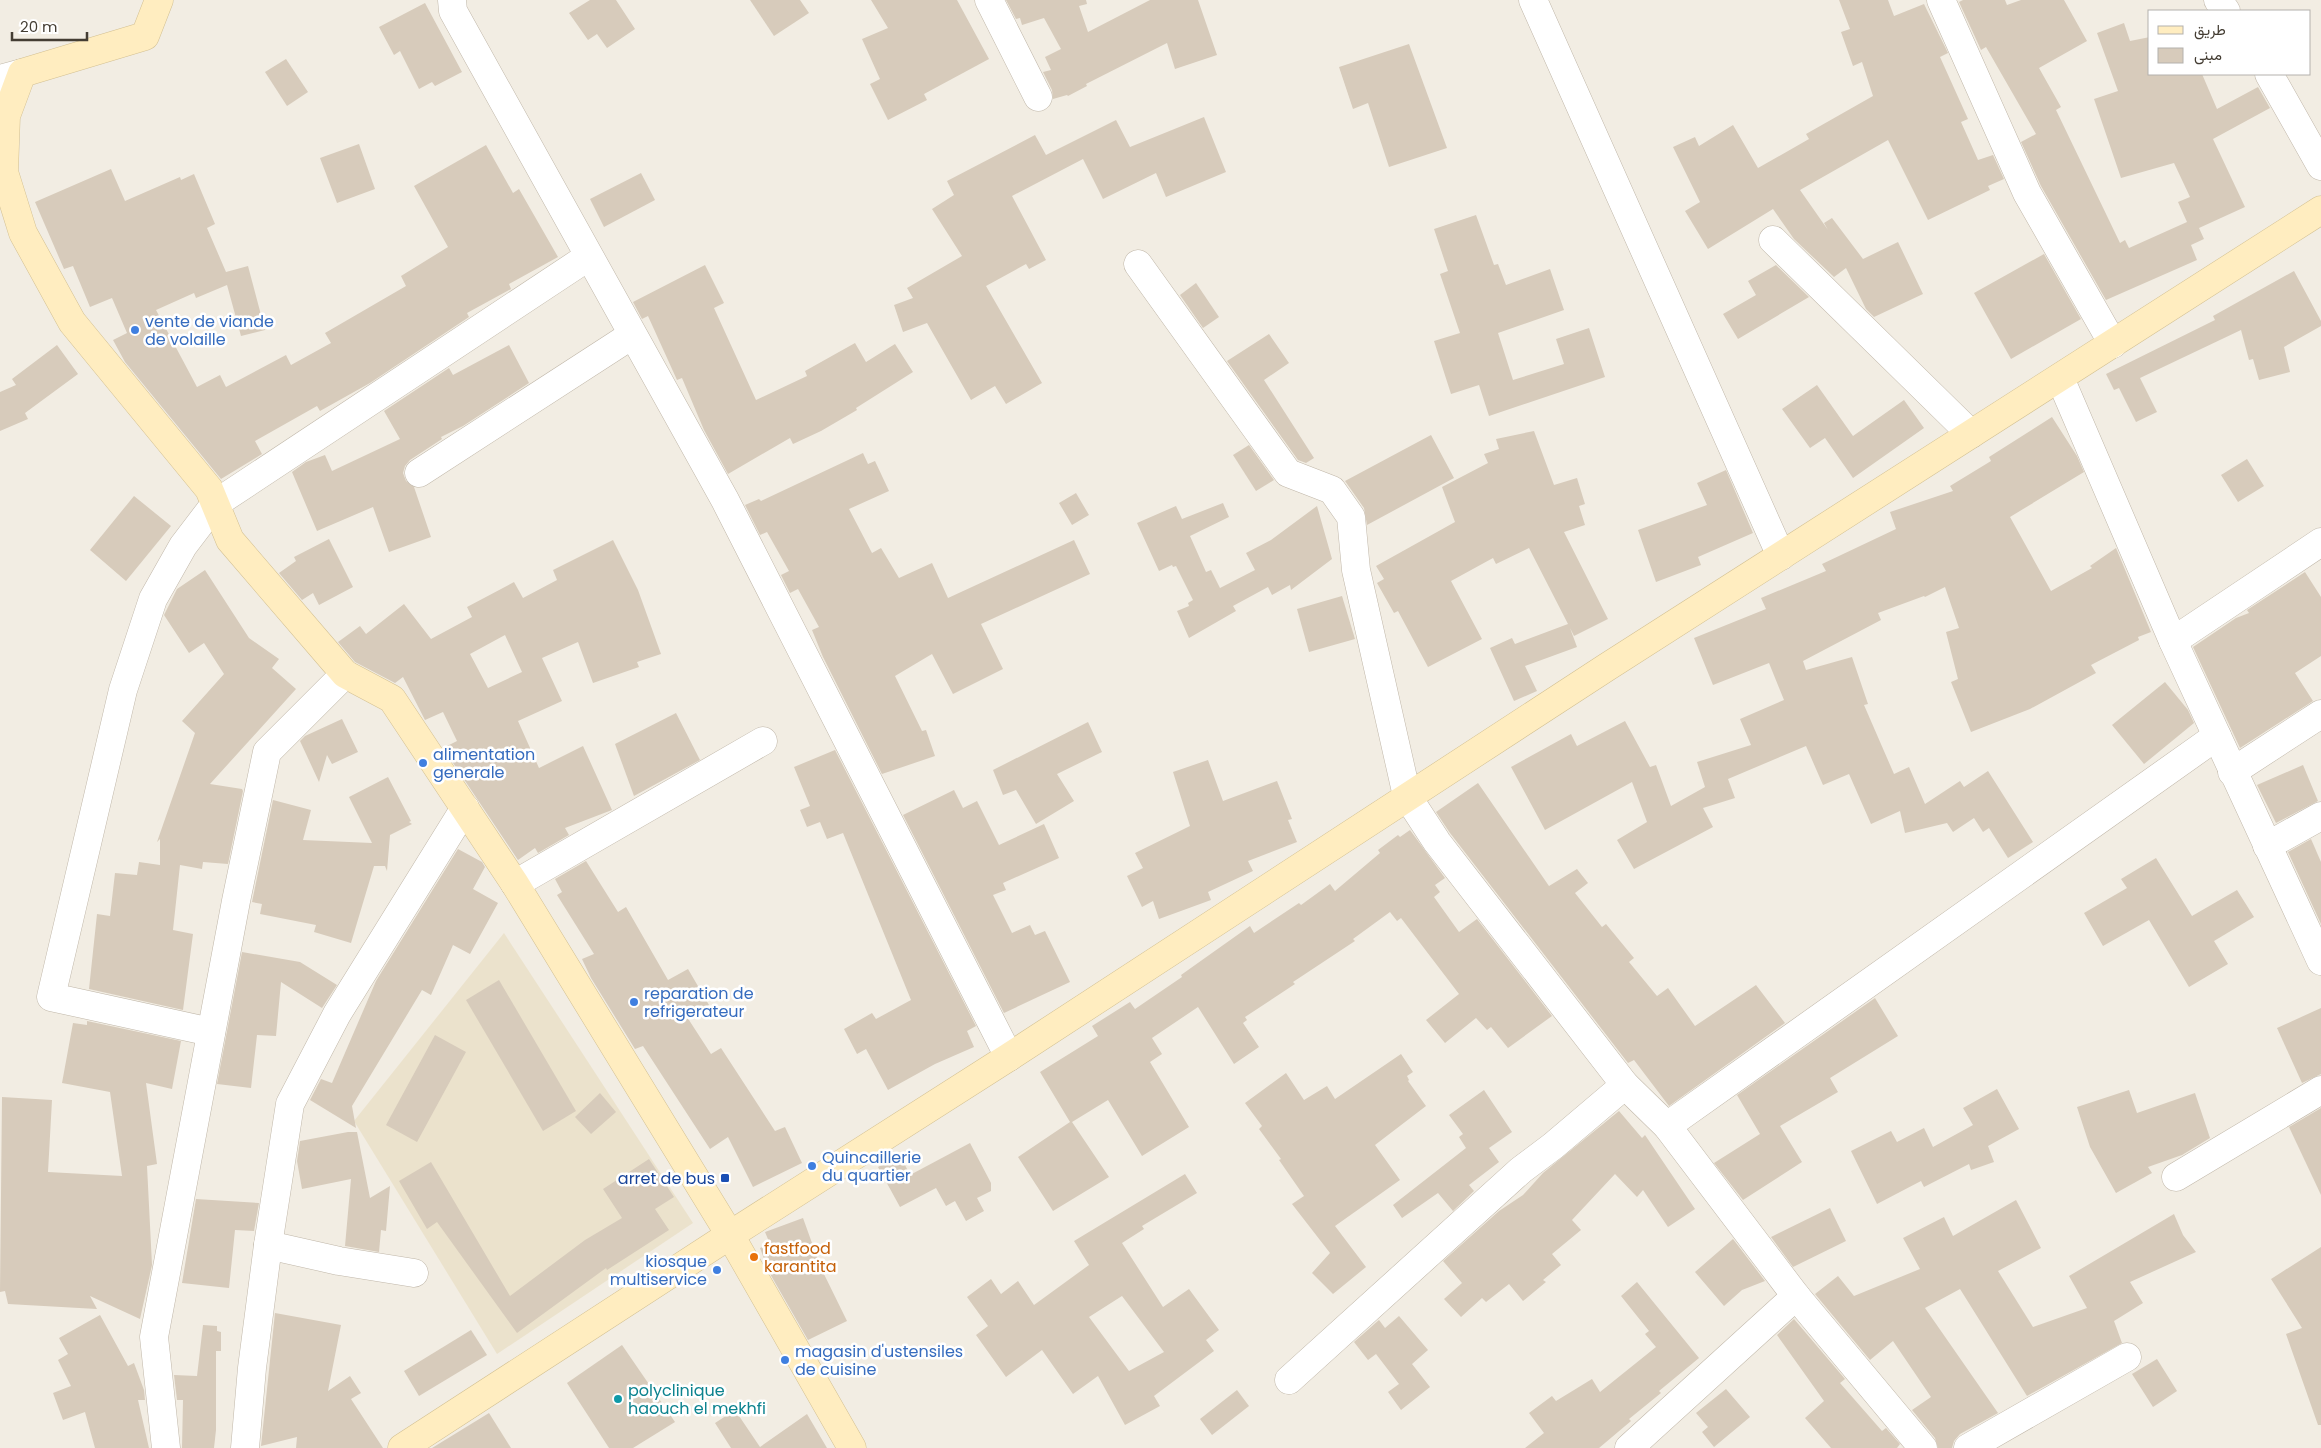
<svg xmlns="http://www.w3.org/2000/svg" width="2321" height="1448" viewBox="0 0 2321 1448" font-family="Poppins,Vazirmatn,sans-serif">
  <rect width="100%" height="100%" fill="#f2ede3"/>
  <path fill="#ebe2cc" d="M504 933 693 1223 497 1354 354 1121Z"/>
  <g fill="#d7cbbb" fill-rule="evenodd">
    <path d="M590 0H616L635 29 607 48 597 34 588 40 569 13Z"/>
    <path d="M750 0H800L809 13 774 36Z"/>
    <path d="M871 0H957L989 59 924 94 927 100 888 120 870 84 880 79 862 39 888 28Z"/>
    <path d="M1006 0H1086L1087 4 1079 6 1088 32 1150 0H1198L1217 55 1175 69 1167 43 1086 84 1087 86 1068 96 1067 95 1053 99 1052 90 1043 72 1051 70 1045 57 1061 49 1044 18 1022 25 1020 18 1016 19Z"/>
    <path d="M1839 0H1888L1894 16 1924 4 1948 53 1940 57 1968 119 1961 122 1978 160 1993 155 2004 179 1988 186 1990 190 1928 220 1888 140 1800 190 1828 230 1824 223 1832 218 1863 259 1898 242 1923 294 1874 317 1866 309 1846 268 1834 277 1794 239 1773 209 1708 249 1685 211 1700 202 1673 147 1695 137 1699 146 1733 125 1758 168 1809 139 1806 134 1873 96 1862 62 1853 66 1841 32 1850 29Z"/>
    <path d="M1963 0H2005L2007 5 2021 0H2064L2087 41 2039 68 2061 107 2056 110 2120 243 2125 240 2129 248 2187 222 2178 202 2190 197 2174 163 2121 178 2094 99 2118 91 2097 33 2124 23 2130 41 2150 37V74H2202L2217 109 2258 87 2270 108 2213 139 2245 207 2199 228 2204 239 2191 245 2197 260 2106 300 2041 186 2021 142 2036 134 1986 47 1981 50 1959 2Z"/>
    <path d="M425 3 462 72 435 86 432 82 419 89 400 51 394 55 379 27Z"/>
    <path d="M1409 44 1447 148 1389 167 1368 103 1353 109 1339 67Z"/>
    <path d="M286 59 308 92 287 106 265 72Z"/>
    <path d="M1204 117 1226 172 1166 197 1156 173 1103 199 1083 159 1012 196 1046 260 1029 269 1026 264 986 286 1042 383 1006 404 995 386 971 400 927 323 903 332 894 305 913 298 907 288 962 256 932 209 954 195 947 181 1035 135 1046 155 1116 120 1130 147Z"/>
    <path d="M359 144 375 189 337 203 320 158Z"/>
    <path d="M486 145 513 193 519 189 558 257 509 284 511 289 467 313 469 317 370 383 320 411 317 406 255 441 262 454 221 479 125 362 113 340 127 333 112 298 90 307 73 266 64 269 35 202 111 169 125 201 180 177 181 180 194 174 215 224 207 228 226 272 248 266 265 330 241 336 227 285 196 298 194 293 156 310 197 387 220 375 226 387 286 355 291 365 331 343 325 333 406 286 401 276 448 247 414 186Z"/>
    <path d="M641 173 655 200 604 227 590 199Z"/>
    <path d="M1476 215 1494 265 1498 264 1506 285 1550 269 1564 310 1498 333 1513 380 1564 364 1556 339 1589 328 1605 377 1489 416 1479 385 1451 394 1434 341 1460 333 1440 274 1448 271 1434 229Z"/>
    <path d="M2044 254 2081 319 2011 359 1974 293Z"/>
    <path d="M705 265 724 303 714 308 756 400 807 376 805 371 855 343 866 362 895 344 913 372 856 408 857 410 821 431 793 444 790 438 728 474 704 430 682 378 677 380 648 316 642 319 633 302Z"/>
    <path d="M1776 265 1809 297 1738 339 1723 314 1756 295 1748 281Z"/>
    <path d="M2294 271 2321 321V326L2284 347 2290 372 2259 380 2253 359 2249 360 2241 330 2140 378 2157 412 2136 422 2119 388 2114 390 2106 374 2215 320 2213 316Z"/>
    <path d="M1196 283 1219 317 1203 328 1180 295Z"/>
    <path d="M1269 334 1289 363 1264 380 1314 458 1306 463 1298 460 1227 361Z"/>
    <path d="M57 345 78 374 25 413 28 419 0 431V392L16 385 12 379Z"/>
    <path d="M509 345 529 383 463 426 441 437 442 439 410 460 405 466 403 473 406 481 414 487 431 537 389 552 373 507 317 531 292 472 306 462 325 455 332 471 400 439 384 411 449 368 453 375Z"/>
    <path d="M1817 385 1853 436 1904 400 1924 428 1853 478 1825 438 1810 448 1782 409Z"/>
    <path d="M2052 417 2077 456 2084 472 2010 517 2051 591 2092 568 2090 566 2116 548 2151 632 2138 637 2139 640 2091 665 2096 673 2030 709 1971 732 1951 682 1958 679 1946 632 1959 628 1945 587 1925 597 1924 596 1878 613 1881 620 1803 661 1806 670 1852 657 1868 704 1864 705 1894 774 1909 767 1925 804 1960 781 1964 787 1988 771 2033 842 2008 858 1989 828 1983 832 1974 818 1953 832 1947 823 1905 833 1900 811 1871 824 1849 774 1823 785 1806 746 1728 779 1735 798 1703 808 1713 827 1634 869 1617 840 1647 822 1632 782 1545 830 1511 767 1571 734 1577 746 1625 721 1650 767 1656 765 1671 806 1705 787 1697 762 1751 745 1740 719 1784 700 1769 663 1713 685 1694 638 1766 609 1761 598 1826 571 1822 564 1896 529 1890 512 1953 491 1950 486 1991 461 1989 457Z"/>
    <path d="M1534 431 1554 485 1577 478 1585 504 1579 506 1585 525 1564 532 1608 619 1574 636 1570 628 1577 647 1525 666 1537 691 1514 701 1490 648 1512 638 1515 644 1568 624 1529 548 1496 564 1493 558 1451 581 1482 639 1428 667 1398 611 1394 613 1377 583 1384 579 1376 566 1455 522 1442 487 1488 463 1484 454 1499 449 1496 439Z"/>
    <path d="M1431 435 1454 478 1367 525 1364 508 1345 481Z"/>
    <path d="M1249 445 1274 480 1256 491 1233 455Z"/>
    <path d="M863 453 868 464 875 461 889 491 849 509 872 553 881 548 899 578 932 563 948 598 1074 540 1090 574 981 624 1003 669 953 694 932 654 895 676 922 731 926 730 935 756 882 774 823 657 812 630 819 627 798 589 790 593 781 575 789 571 767 532 760 535 745 505 759 499 761 501Z"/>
    <path d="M2247 459 2264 486 2238 502 2221 475Z"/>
    <path d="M1726 470 1753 533 1698 557 1701 565 1656 582 1638 530 1707 505 1697 483Z"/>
    <path d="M1076 493 1089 515 1072 525 1059 503Z"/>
    <path d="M134 496 171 526 126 581 90 550Z"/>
    <path d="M1223 503 1229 517 1190 536 1206 572 1211 570 1220 588 1255 570 1246 553 1271 540 1317 506 1332 559 1291 590 1290 585 1272 595 1268 587 1233 606 1236 611 1189 638 1177 611 1189 606 1188 603 1193 600 1176 566 1173 567 1172 565 1159 571 1137 523 1176 506 1182 519Z"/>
    <path d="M329 539 353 587 319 605 313 593 302 600 279 573 296 561 294 557Z"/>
    <path d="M613 540 638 590 661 654 637 662 639 667 593 683 578 642 542 658 562 701 518 721 539 768 583 746 612 810 565 828 569 835 538 853 535 848 518 860 443 748 457 741 443 712 425 720 403 677 395 683 355 662 338 642 360 626 366 634 404 604 431 639 472 617 467 607 514 582 523 598 557 580 553 570ZM505 635 522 672 488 688 470 654Z"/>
    <path d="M205 570 249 638 279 659 272 668 296 689 210 784 242 789 243 791 228 864 203 862 202 869 180 865 173 930 193 934 183 1010 89 989 97 914 110 916 115 873 137 875 139 862 160 865V839L157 842 195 733 182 721 224 674 204 643 189 653 164 615 177 589Z"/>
    <path d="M2305 572 2321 597V656L2295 673 2313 701 2240 748 2193 647 2236 618 2249 613 2247 610Z"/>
    <path d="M1342 596 1355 639 1309 652 1297 609Z"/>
    <path d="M2165 682 2188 710 2194 723 2144 764 2112 725Z"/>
    <path d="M676 713 700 760 634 796 615 744Z"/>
    <path d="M342 719 358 752 332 764 327 755 319 782 300 741 305 736Z"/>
    <path d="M1088 722 1102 752 1057 774 1074 801 1036 824 1016 790 1003 795 993 770Z"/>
    <path d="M835 750 976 1026 967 1031 974 1047 935 1064 888 1090 866 1049 857 1054 844 1029 872 1013 876 1019 911 1000 843 833 827 839 820 822 807 827 800 810 810 806 794 767Z"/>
    <path d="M1208 760 1223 801 1277 781 1292 819 1288 820 1297 842 1248 861 1253 871 1208 892 1211 900 1159 919 1153 901 1142 907 1127 876 1143 868 1135 853 1190 826 1173 772Z"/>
    <path d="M2303 765 2318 801 2276 823 2257 785Z"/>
    <path d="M388 777 411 821 409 822 412 824 390 835 387 871 385 866H374L351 943 314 932 316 925 260 914 262 904 252 902 273 800 311 810 303 840 372 843 349 797Z"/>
    <path d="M1478 783 1549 886 1577 869 1588 883 1575 893 1602 927 1606 924 1634 958 1629 962 1657 996 1668 988 1695 1026 1756 985 1785 1023 1669 1106 1634 1060 1628 1063 1450 833 1436 812Z"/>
    <path d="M954 790 963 808 977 801 999 845 1044 824 1059 858 1003 883 1006 890 993 895 1012 933 1030 925 1035 935 1045 931 1070 982 1004 1013 903 815Z"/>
    <path d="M1410 830 1445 878 1435 885 1440 892 1434 897 1459 932 1477 919 1552 1016 1508 1048 1491 1027 1487 1030 1476 1018 1445 1043 1426 1020 1459 994 1401 918 1397 921 1390 912 1353 939 1355 941 1293 982 1295 984 1245 1017 1247 1020 1243 1023 1259 1047 1234 1064 1198 1007 1152 1038 1162 1054 1150 1062 1189 1127 1142 1156 1108 1100 1072 1122 1109 1177 1053 1211 1018 1157 1070 1122 1040 1072 1098 1036 1092 1026 1130 1002 1135 1009 1182 977 1181 975 1250 926 1254 933 1299 903 1301 905 1330 884 1335 891 1380 853 1378 850 1398 835 1400 837Z"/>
    <path d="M2311 839 2321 862V924L2288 852Z"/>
    <path d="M458 849 482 862 485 867 473 889 498 903 470 954 453 945 431 995 422 990 352 1106 356 1128 310 1100 321 1079 332 1083 376 981Z"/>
    <path d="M2156 858 2192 916 2237 890 2254 917 2214 941 2228 964 2189 987 2149 920 2103 946 2084 913 2127 888 2121 879Z"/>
    <path d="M586 861 618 912 626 907 668 980 688 969 709 1005 687 1017 711 1054 721 1048 775 1131 785 1127 802 1163 753 1187 728 1137 710 1149 643 1046 635 1049 591 978 582 959 594 954 557 895 562 892 555 879Z"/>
    <path d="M242 952 300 962 337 985 322 1008 281 982 276 1036 257 1035 251 1088 217 1084Z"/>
    <path d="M499 980 576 1111 543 1131 466 1000Z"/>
    <path d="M1875 998 1898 1036 1830 1078 1838 1092 1780 1126 1802 1162 1743 1200 1714 1163 1760 1134 1737 1095Z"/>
    <path d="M2321 1008V1074L2302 1083 2277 1028Z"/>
    <path d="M87 1021 181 1041 172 1089 146 1083 157 1164 147 1166 152 1265 140 1319 90 1296 97 1309 8 1304 5 1291 0 1292 2 1097 52 1100 48 1172 122 1176 110 1092 62 1083 73 1023 87 1025Z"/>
    <path d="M435 1035 466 1052 417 1142 386 1125Z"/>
    <path d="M1401 1054 1413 1072 1407 1076 1409 1080 1408 1081 1426 1106 1375 1145 1400 1180 1335 1226 1366 1267 1333 1294 1312 1273 1330 1253 1292 1204 1304 1196 1279 1160 1281 1159 1259 1129 1262 1126 1245 1103 1286 1073 1304 1100 1327 1086 1335 1099Z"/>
    <path d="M1997 1089 2019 1129 1988 1146 1994 1162 1971 1170 1969 1164 1924 1187 1921 1181 1877 1204 1851 1151 1891 1131 1897 1142 1924 1128 1933 1147 1973 1125 1963 1108Z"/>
    <path d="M1484 1090 1512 1132 1489 1148 1499 1162 1469 1185 1474 1191 1453 1211 1438 1193 1402 1218 1393 1205 1466 1148 1459 1137 1463 1134 1449 1115Z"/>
    <path d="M2129 1090 2137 1113 2195 1093 2210 1138 2182 1155 2148 1167 2152 1173 2116 1193 2090 1147 2077 1107Z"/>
    <path d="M600 1093 616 1112 591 1134 575 1117Z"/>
    <path d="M2321 1108V1195L2289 1127Z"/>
    <path d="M1619 1111 1642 1138 1645 1135 1695 1209 1668 1227 1643 1190 1637 1197 1615 1174 1572 1220 1581 1230 1552 1254 1561 1265 1543 1280 1546 1282 1523 1301 1509 1284 1486 1302 1482 1298 1461 1317 1444 1299 1462 1283 1443 1261 1499 1211 1523 1195 1543 1173Z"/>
    <path d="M348 1132H357L370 1198 390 1186 386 1231 381 1230 379 1252 345 1246 351 1179 302 1189 297 1161 300 1141Z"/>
    <path d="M970 1143 991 1183V1191L977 1198 984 1211 966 1221 955 1201 946 1206 936 1188 900 1207 878 1167 900 1155 910 1175Z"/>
    <path d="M649 1159 674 1197 655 1209 669 1230 607 1270 606 1268 517 1333 437 1222 427 1229 399 1181 431 1162 510 1296 585 1240 622 1218 603 1189Z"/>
    <path d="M1185 1174 1197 1193 1142 1226 1144 1229 1122 1243 1163 1307 1189 1289 1219 1330 1206 1340 1214 1351 1154 1396 1160 1406 1125 1425 1098 1376 1073 1394 1042 1350 1006 1377 976 1335 988 1326 967 1297 991 1279 1001 1294 1018 1281 1034 1305 1089 1265 1074 1241ZM1122 1296 1164 1352 1129 1371 1089 1317Z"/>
    <path d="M196 1199 259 1203 254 1231 235 1230 229 1288 182 1283Z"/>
    <path d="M2016 1200 2041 1248 1998 1271 2033 1327 2087 1308 2069 1276 2174 1214 2183 1235 2196 1252 2130 1282 2143 1303 2114 1321 2122 1343 2027 1396 1960 1289 1925 1308 1998 1413 1960 1434 1954 1441 1952 1448H1938L1935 1438 1912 1410 1931 1397 1893 1341 1870 1360 1815 1294 1838 1276 1854 1296 1920 1269 1903 1238 1944 1217 1953 1236Z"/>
    <path d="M1830 1208 1846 1241 1793 1267 1771 1237Z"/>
    <path d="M803 1218 821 1268 847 1321 808 1340 769 1272 760 1248 770 1244 765 1232Z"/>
    <path d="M1733 1239 1765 1281 1742 1290 1724 1306 1695 1272Z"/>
    <path d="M2321 1247V1425H2318L2286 1334 2302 1328 2271 1279Z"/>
    <path d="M1637 1282 1699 1358 1659 1391 1661 1393 1629 1419 1631 1421 1599 1448H1525L1544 1433 1529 1413 1552 1396 1556 1401 1592 1379 1600 1392 1656 1347 1645 1334 1649 1331 1621 1296Z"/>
    <path d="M275 1313 341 1325 328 1391 350 1376 361 1393 351 1399 383 1448H296L297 1437 261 1446Z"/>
    <path d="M100 1315 128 1366 134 1363 144 1390 145 1400H138L149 1448H95L85 1412 63 1420 53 1393 71 1386 58 1360 68 1354 59 1338Z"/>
    <path d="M1399 1316 1428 1350 1412 1364 1430 1387 1401 1410 1388 1392 1399 1384 1376 1354 1368 1360 1354 1342 1379 1320 1385 1328Z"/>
    <path d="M1794 1319 1845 1379 1840 1383 1882 1431 1886 1428 1900 1444 1897 1448H1831L1805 1418 1824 1401 1777 1335Z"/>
    <path d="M203 1325 217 1326V1331L221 1332V1351H216V1430L214 1448H182L183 1400H177L174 1375 197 1376Z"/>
    <path d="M471 1330 487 1355 419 1396 404 1371Z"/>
    <path d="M622 1345 675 1422 633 1448H609L567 1383Z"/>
    <path d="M2157 1359 2177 1391 2153 1407 2132 1374Z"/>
    <path d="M1726 1389 1750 1417 1714 1447 1702 1432 1708 1427 1696 1413Z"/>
    <path d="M1237 1390 1249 1406 1212 1435 1200 1419Z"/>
    <path d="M735 1410 760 1447 807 1414 827 1448H731L715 1423Z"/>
    <path d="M489 1413 511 1448H432Z"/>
  </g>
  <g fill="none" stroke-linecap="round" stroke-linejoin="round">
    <defs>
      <g id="street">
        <path d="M452 0 453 11 725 500 1009 1057"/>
        <path d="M989 0 1038 97"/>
        <path d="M1533 0 1781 556"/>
        <path d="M1941 0 2027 193 2113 344"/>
        <path d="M2218 0 2226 11"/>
        <path d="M2269 74 2321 166"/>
        <path d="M0 79 22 73"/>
        <path d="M1773 240 1971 434"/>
        <path d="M1138 264 1288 473 1332 490 1351 517 1356 570 1407 796 1437 842 1625 1085 1667 1126 1796 1296 1923 1448"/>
        <path d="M2060 378 2173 641 2321 961"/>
        <path d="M419 473 632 335"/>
        <path d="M2173 641 2321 542"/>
        <path d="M2232 772 2321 714"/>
        <path d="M2267 846 2321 816"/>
        <path d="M515 884 763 741"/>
        <path d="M211 1032 51 997 123 690 153 599 183 546 215 504 588 257"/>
        <path d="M1667 1126 2217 736"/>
        <path d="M2176 1177 2321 1090"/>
        <path d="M268 1245 290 1104 337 1014 465 808"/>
        <path d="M1289 1380 1521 1170 1553 1146 1625 1085"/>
        <path d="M166 1448 154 1337 236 901 267 752 345 674"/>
        <path d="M245 1448 252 1368 268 1245 339 1261 414 1273"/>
        <path d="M1629 1448 1796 1296"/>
        <path d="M1968 1448 2127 1357"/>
      </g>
      <g id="secondary">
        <path d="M159 0 145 36 22 73 6 116 4 172 23 233 72 322 209 489 230 540 345 674 392 699 515 884 730 1235 402 1448"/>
        <path d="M852 1448 730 1235 1009 1057 1607 667 2321 210"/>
      </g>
    </defs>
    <use href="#street" stroke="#c0b7a9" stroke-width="29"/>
    <use href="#secondary" stroke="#d3c092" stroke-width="29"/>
    <use href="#street" stroke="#fff" stroke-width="28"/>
    <use href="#secondary" stroke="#ffedc0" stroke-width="28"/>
  </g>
  <g fill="#3f7fe0" stroke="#fff" stroke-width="2">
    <circle cx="135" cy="330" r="5"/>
    <circle cx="423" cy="763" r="5"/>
    <circle cx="634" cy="1002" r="5"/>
    <circle cx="812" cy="1166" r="5"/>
    <circle cx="717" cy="1270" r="5"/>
    <circle cx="785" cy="1360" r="5"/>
  </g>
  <rect fill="#1a4fb4" stroke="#fff" stroke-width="2" x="720" y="1173" width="10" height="10" rx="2.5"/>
  <circle fill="#e8710a" stroke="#fff" stroke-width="2" cx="754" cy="1257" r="5"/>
  <circle fill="#0f9aa8" stroke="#fff" stroke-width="2" cx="618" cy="1399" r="5"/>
  <g text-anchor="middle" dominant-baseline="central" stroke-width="5" stroke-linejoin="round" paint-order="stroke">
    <g font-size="16" fill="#366cbe" stroke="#fff" text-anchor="start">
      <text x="145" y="321">vente de viande<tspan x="145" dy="18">de volaille</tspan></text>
      <text x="433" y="754">alimentation<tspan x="433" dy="18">generale</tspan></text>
      <text x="644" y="993">reparation de<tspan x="644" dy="18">refrigerateur</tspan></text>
      <text x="822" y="1157">Quincaillerie<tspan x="822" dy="18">du quartier</tspan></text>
      <text x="707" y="1261" text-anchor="end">kiosque<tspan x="707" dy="18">multiservice</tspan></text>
      <text x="795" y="1351">magasin d'ustensiles<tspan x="795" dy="18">de cuisine</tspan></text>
    </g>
    <g font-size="16" fill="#164399" stroke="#fff" text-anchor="end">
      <text x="715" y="1178">arret de bus</text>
    </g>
    <g font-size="16" fill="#c56008" stroke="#fff" text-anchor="start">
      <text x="764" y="1248">fastfood<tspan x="764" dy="18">karantita</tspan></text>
    </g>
    <g font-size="16" fill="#0d838f" stroke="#fff" text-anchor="start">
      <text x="628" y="1390">polyclinique<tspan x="628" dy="18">haouch el mekhfi</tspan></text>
    </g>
  </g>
  <rect x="2148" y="10" width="162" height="65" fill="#ffffff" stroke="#b4b1ad"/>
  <rect x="2158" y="26" width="25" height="8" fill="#ffedc0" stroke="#b4b1ad"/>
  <text x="2194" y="35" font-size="15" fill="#443d33">طريق</text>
  <rect x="2158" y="48" width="25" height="15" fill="#d7cbbb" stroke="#b4b1ad"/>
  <text x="2194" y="60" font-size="15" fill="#443d33">مبنى</text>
  <path d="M12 32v8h75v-8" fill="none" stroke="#443d33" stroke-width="2.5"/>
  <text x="20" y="32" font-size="15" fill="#443d33" stroke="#ffffff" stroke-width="4" paint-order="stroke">20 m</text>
</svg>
